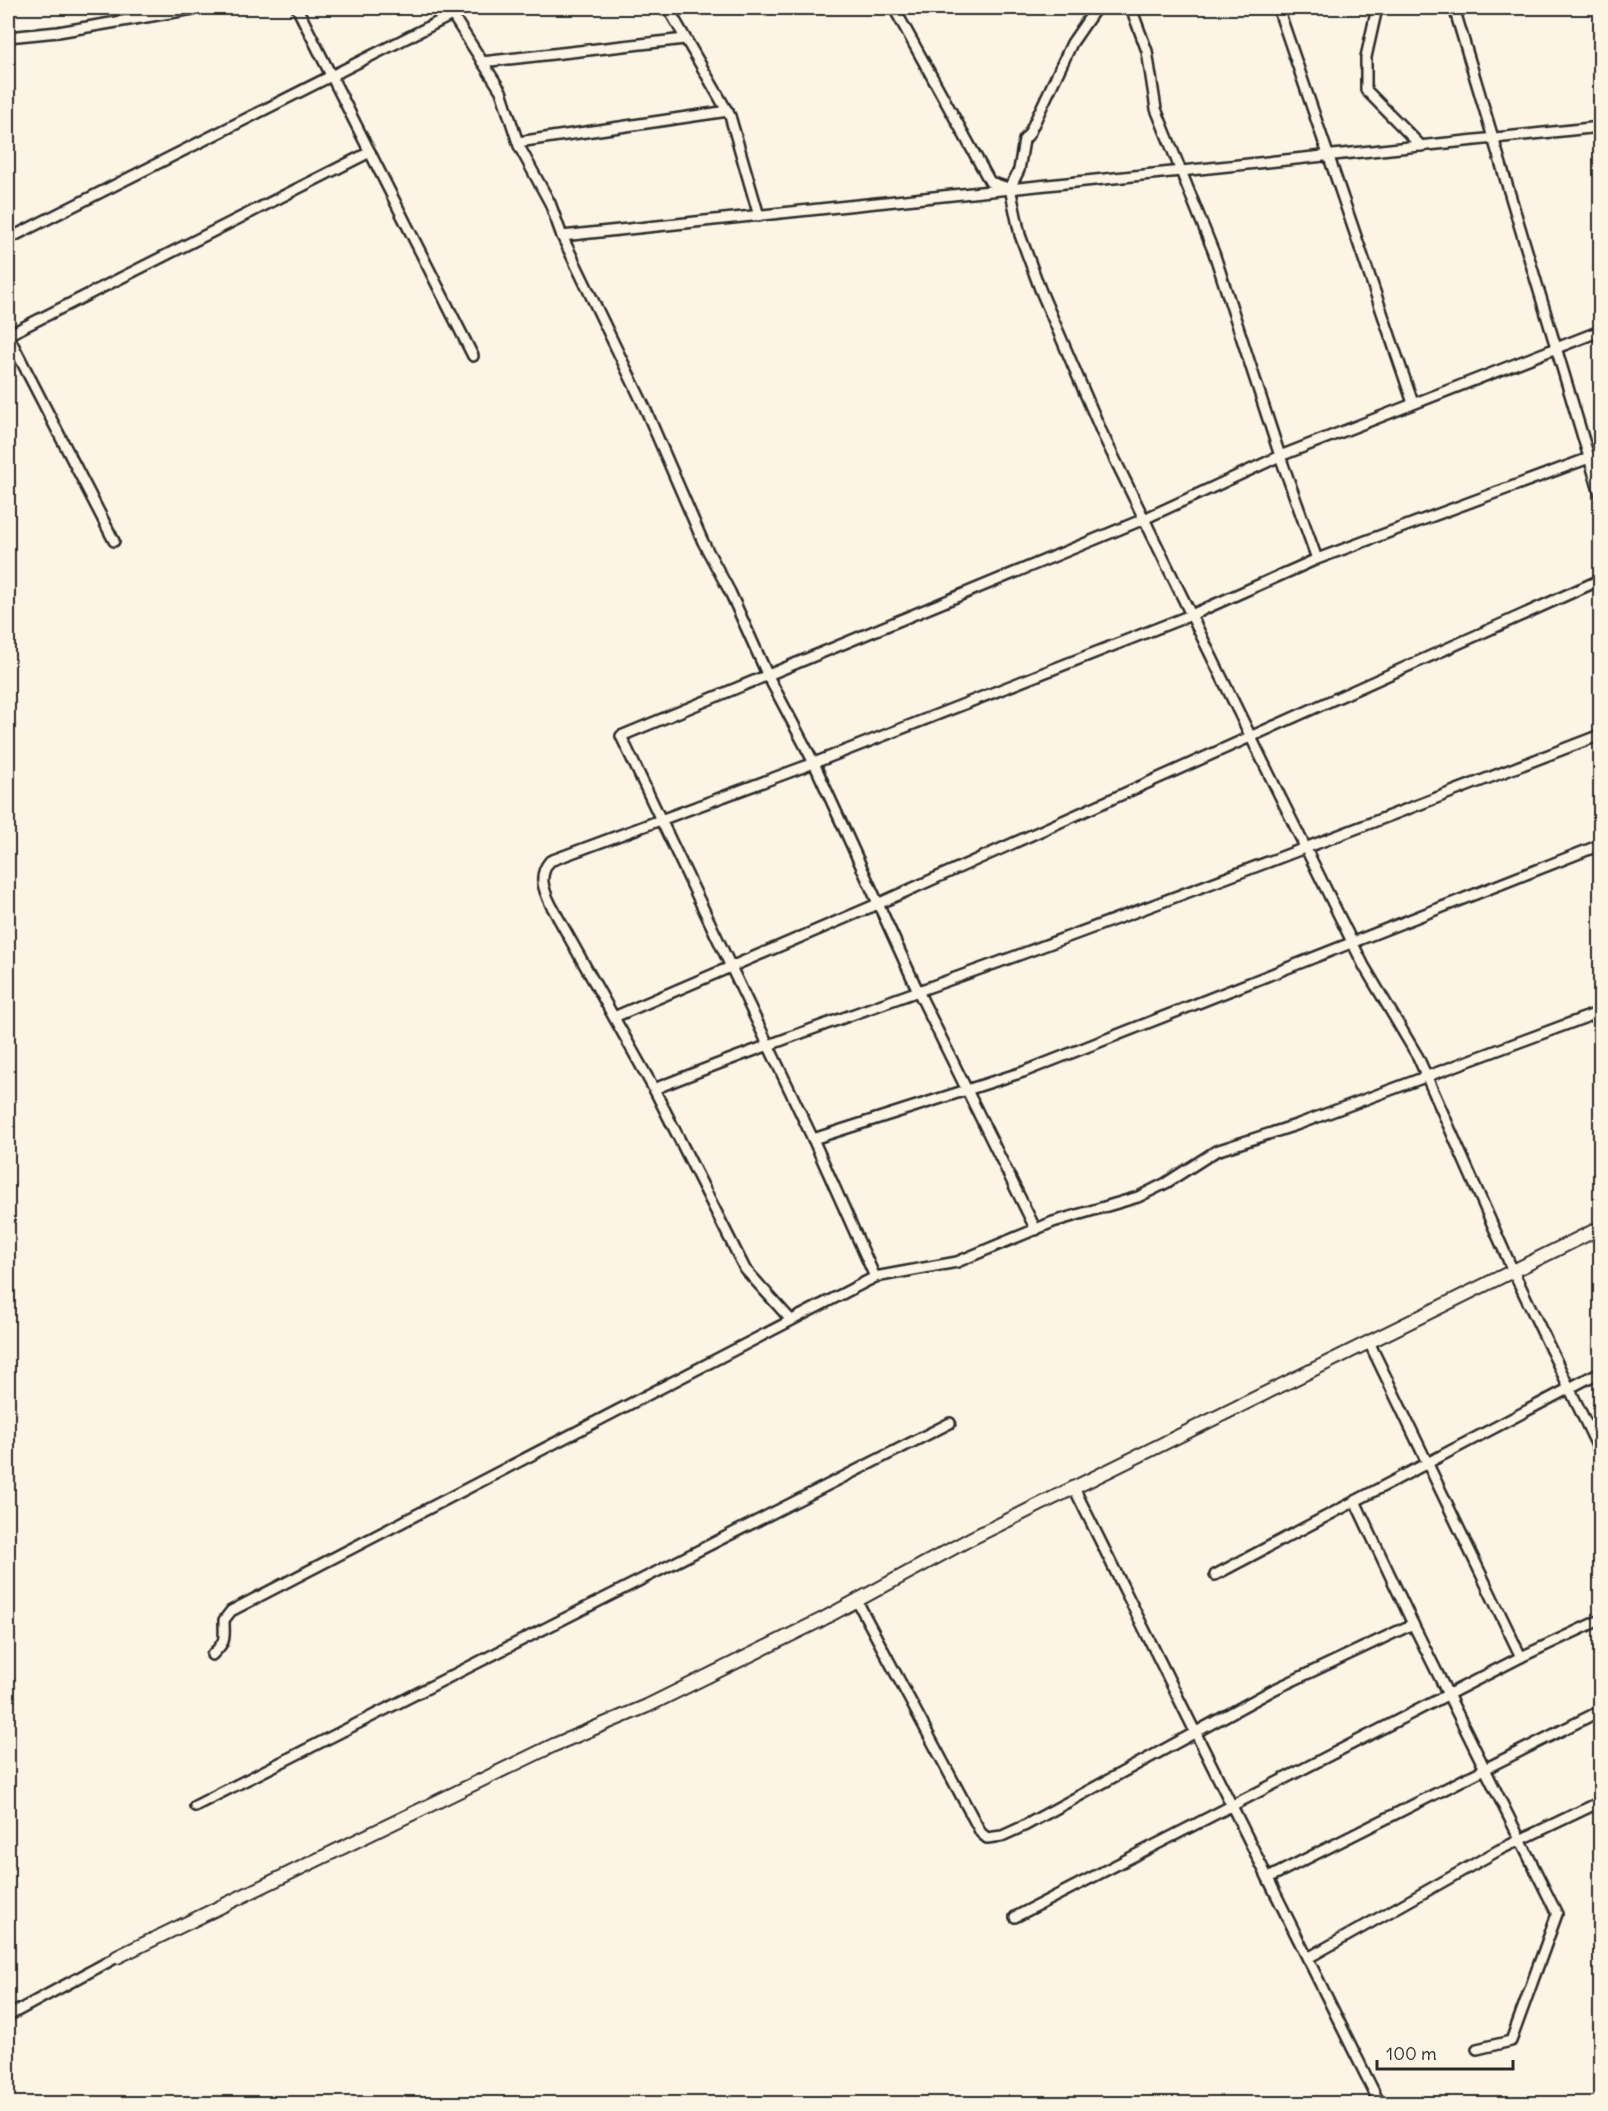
<svg xmlns="http://www.w3.org/2000/svg" width="1608" height="2111" viewBox="0 0 1608 2111" font-family="Delius,sans-serif">
  <rect width="100%" height="100%" fill="#fcf5e5"/>
  <filter id="ink" filterUnits="userSpaceOnUse"><feTurbulence type="fractalNoise" baseFrequency=".0167" numOctaves="2"/><feDisplacementMap in="SourceGraphic" scale="12" xChannelSelector="R" yChannelSelector="G"/><feConvolveMatrix kernelMatrix="1 2 1 2 8 2 1 2 1" color-interpolation-filters="sRGB"/></filter>
  <g filter="url(#ink)">
    <g fill="none" stroke-linecap="round" stroke-linejoin="round">
      <defs>
        <g id="minor">
          <path d="M297 8 473 356"/>
          <path d="M448 8 501 91 519 146 550 203 562 236 645 408 703 542 730 592 767 674 814 763 918 991 1036 1230"/>
          <path d="M668 8 730 116 759 216"/>
          <path d="M894 8 990 182 1005 187"/>
          <path d="M1096 8 1072 43 1029 134 1024 140 1019 170 1010 188 1020 235 1040 289 1102 433 1270 776 1364 966 1418 1057 1513 1271 1600 1452"/>
          <path d="M1131 8 1147 51 1156 109 1214 253 1280 456 1317 559"/>
          <path d="M1278 8 1413 403"/>
          <path d="M1377 8 1366 57V90L1421 146"/>
          <path d="M1454 8 1600 494"/>
          <path d="M8 37 58 32 199 8"/>
          <path d="M482 62 685 39"/>
          <path d="M518 142 728 111"/>
          <path d="M562 236 1600 127"/>
          <path d="M8 239 452 15"/>
          <path d="M1600 331 1280 456 1144 519 621 736 813 1139 875 1277 957 1262 1053 1222 1138 1197 1166 1183 1216 1151 1296 1125 1600 1012"/>
          <path d="M8 335 370 152"/>
          <path d="M8 335 114 541"/>
          <path d="M614 1017 880 903 1600 580"/>
          <path d="M654 1089C773 1041 895 1000 1016 956 1212 884 1406 810 1600 735"/>
          <path d="M813 1139 1023 1072 1600 845"/>
          <path d="M791 1320 745 1269 654 1089 551 905C543 889 538 875 550 861L814 763 1191 615 1317 559 1600 454"/>
          <path d="M1369 1342 1521 1657"/>
          <path d="M1074 1488 1380 2104"/>
          <path d="M1355 1501 1413 1624 1557 1914 1511 2041 1477 2049"/>
          <path d="M1215 1575 1600 1372"/>
          <path d="M857 1601 981 1833 987 1838 1002 1836 1024 1826 1273 1690 1413 1624"/>
          <path d="M212 1655C227 1640 224 1640 224 1620L231 1611 875 1277"/>
          <path d="M195 1806 950 1423"/>
          <path d="M1268 1878 1600 1711"/>
          <path d="M1015 1917 1521 1657 1600 1620"/>
          <path d="M1308 1958 1499 1850 1600 1802"/>
          <path d="M8 2016 117 1957"/>
        </g>
        <path id="tertiary" d="M117 1957 554 1745 647 1706 821 1620 970 1539 1600 1228"/>
      </defs>
      <use href="#minor" stroke="#2b2b2b" stroke-width="14"/>
      <use href="#tertiary" stroke="#2b2b2b" stroke-width="16"/>
      <use href="#minor" stroke="#fcf5e5" stroke-width="9"/>
      <use href="#tertiary" stroke="#fcf5e5" stroke-width="12"/>
    </g>
  </g>
  <rect width="1608" height="2111" fill="none" stroke="#fcf5e5" stroke-width="30"/>
  <rect x="15" y="15" width="1578" height="2081" fill="none" stroke="#2b2b2b" stroke-width="2" filter="url(#ink)"/>
  <path d="M1377 2060v9h136v-9" fill="none" stroke="#2b2b2b" stroke-width="3"/>
  <text x="1386" y="2060" font-size="18" fill="#2b2b2b" stroke="#fcf5e5" stroke-width="4.5" paint-order="stroke">100 m</text>
</svg>
